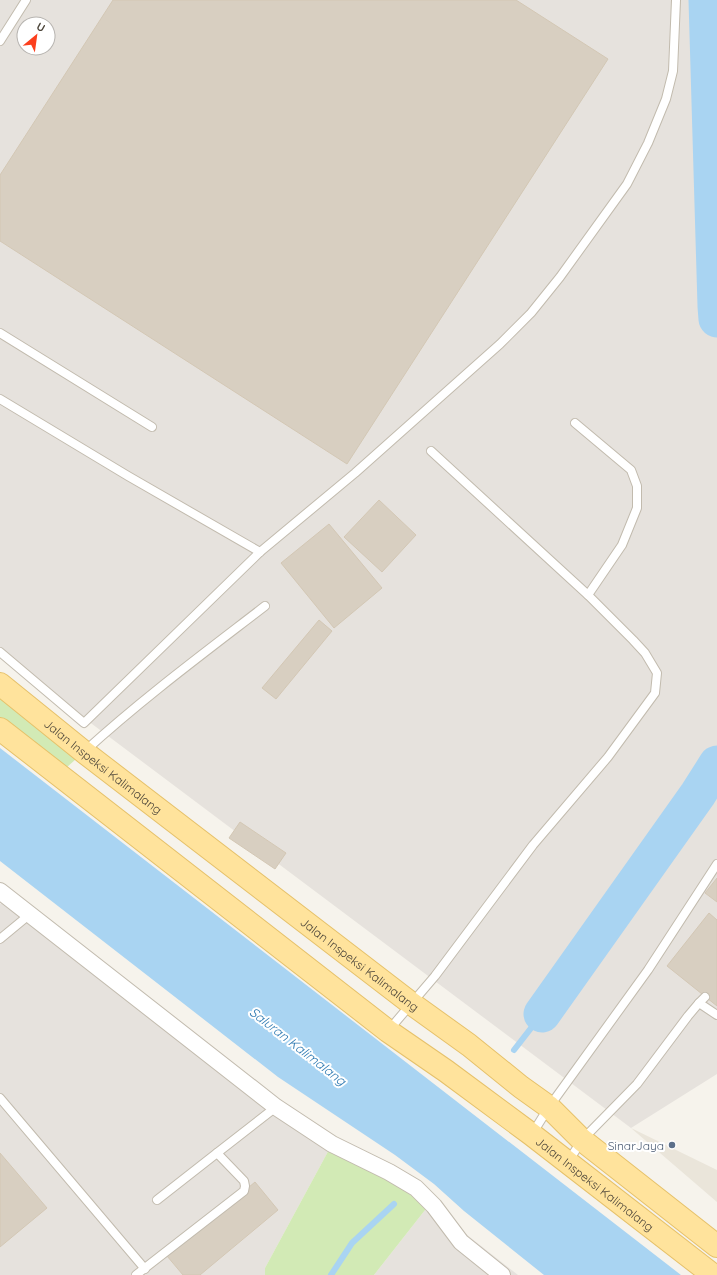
<svg xmlns="http://www.w3.org/2000/svg" width="717" height="1275" viewBox="0 0 717 1275" font-family="Quicksand,sans-serif">
  <rect width="100%" height="100%" fill="#f6f3ec"/>
  <path fill="#eae5da" d="M631 1128 717 1170V1202Z"/>
  <g fill="#e6e2dd" fill-rule="evenodd">
    <path d="M0 0H717V1074L631 1128 0 655ZM24 24H48V48H24Z"/>
    <path d="M15 894 331 1146 265 1268V1275H0V904Z"/>
    <path d="M429 1205 518 1275H374Z"/>
  </g>
  <g fill="#d2eab5">
    <path d="M0 684 84 752 58 775 0 729Z"/>
    <path d="M331 1146 429 1205 374 1275H265V1268Z"/>
  </g>
  <path fill="#a9d4f2" d="M0 748 681 1275H544L464 1211 434 1184 395 1155 278 1077 0 861Z"/>
  <g fill="none" stroke-linecap="round" stroke-linejoin="round">
    <g stroke="#a9d4f2" stroke-width="6">
      <path d="M514 1050 542 1014"/>
      <path d="M331 1275 352 1243 394 1204"/>
    </g>
    <g stroke="#a9d4f2" stroke-width="37">
      <path d="M707 0 716 306 717 319"/>
      <path d="M542 1014 698 794 717 764"/>
    </g>
  </g>
  <g fill="#d8cfc1" stroke="#d3c7b4">
    <path d="M113 0H516L608 59 347 464 0 241V175Z"/>
    <path d="M379 500 416 535 382 572 344 537Z"/>
    <path d="M329 524 382 588 334 628 281 563Z"/>
    <path d="M319 620 332 631 276 699 262 688Z"/>
    <path d="M240 822 286 853 275 869 229 838Z"/>
    <path d="M717 878V902L705 893Z"/>
    <path d="M709 913 717 920V1006L667 966Z"/>
    <path d="M0 1153 47 1208 0 1247Z"/>
    <path d="M255 1182 278 1210 200 1275H183L167 1256Z"/>
  </g>
  <g fill="none" stroke-linecap="round" stroke-linejoin="round">
    <defs>
      <g id="service">
        <path d="M0 41 26 0"/>
        <path d="M0 333 152 427"/>
        <path d="M0 399 128 476 260 552"/>
        <path d="M431 451 588 595"/>
        <path d="M0 652 84 723 260 552 355 473 500 344 531 313 560 277 627 184 648 143 666 99 673 71 676 0"/>
        <path d="M85 751C142 699 204 653 265 606"/>
        <path d="M0 939 29 915"/>
        <path d="M699 1003 705 997"/>
        <path d="M388 1031 435 976 533 845 608 757 655 693 657 673 645 653 633 640 588 595 622 545 637 508V486L631 470 575 423"/>
        <path d="M0 1098 145 1269"/>
        <path d="M532 1134 549 1107 648 970 717 864"/>
        <path d="M568 1162 582 1140 637 1084 688 1016 699 1003 717 1015"/>
        <path d="M157 1200 217 1153"/>
        <path d="M136 1275 244 1191 245 1186 244 1181 217 1153 276 1107"/>
      </g>
      <path id="minor" d="M0 891 276 1107 332 1144 389 1172 416 1188 434 1206 461 1242 502 1275"/>
      <g id="primary">
        <path id="s1" d="M0 684 84 752 412 1004 469 1045 521 1087 549 1107 582 1140 717 1246"/>
        <path id="s2" d="M0 729 388 1031 446 1071 531 1134 713 1275"/>
      </g>
    </defs>
    <use href="#service" stroke="#c2bbae" stroke-width="10"/>
    <use href="#minor" stroke="#c2bbae" stroke-width="18"/>
    <use href="#primary" stroke="#e6c16a" stroke-width="24"/>
    <use href="#service" stroke="#fff" stroke-width="8"/>
    <use href="#minor" stroke="#fff" stroke-width="16"/>
    <use href="#primary" stroke="#ffe39c" stroke-width="22"/>
  </g>
  <circle fill="#5c6f8a" stroke="#fff" stroke-width="1.5" cx="672" cy="1145" r="4"/>
  <g text-anchor="middle" dominant-baseline="central" stroke-width="4" stroke-linejoin="round" paint-order="stroke">
    <g font-size="12" fill="#4b4439" stroke="#fff">
      <text stroke="none"><textPath href="#s1" startOffset="132">Jalan Inspeksi Kalimalang</textPath></text>
      <text stroke="none"><textPath href="#s1" startOffset="456">Jalan Inspeksi Kalimalang</textPath></text>
      <text stroke="none"><textPath href="#s2" startOffset="749">Jalan Inspeksi Kalimalang</textPath></text>
    </g>
    <g font-size="12" fill="#4e5e75" stroke="#fff" text-anchor="end">
      <text x="664" y="1145">SinarJaya</text>
    </g>
    <g font-size="13" font-style="italic" fill="#2e7ab2" stroke="#fff">
      <text transform="translate(298 1046) rotate(38)">Saluran Kalimalang</text>
    </g>
  </g>
  <g transform="translate(36 36) rotate(29)"><circle r="19" fill="#ffffff" stroke="#b7b4b0"/>
  <path d="M0-3L7 15L0 10L-7 15Z" fill="#fc3f1d"/>
  <text y="-6" font-size="11" font-weight="bold" text-anchor="middle" fill="#4b4439">U</text>
  </g>
</svg>
